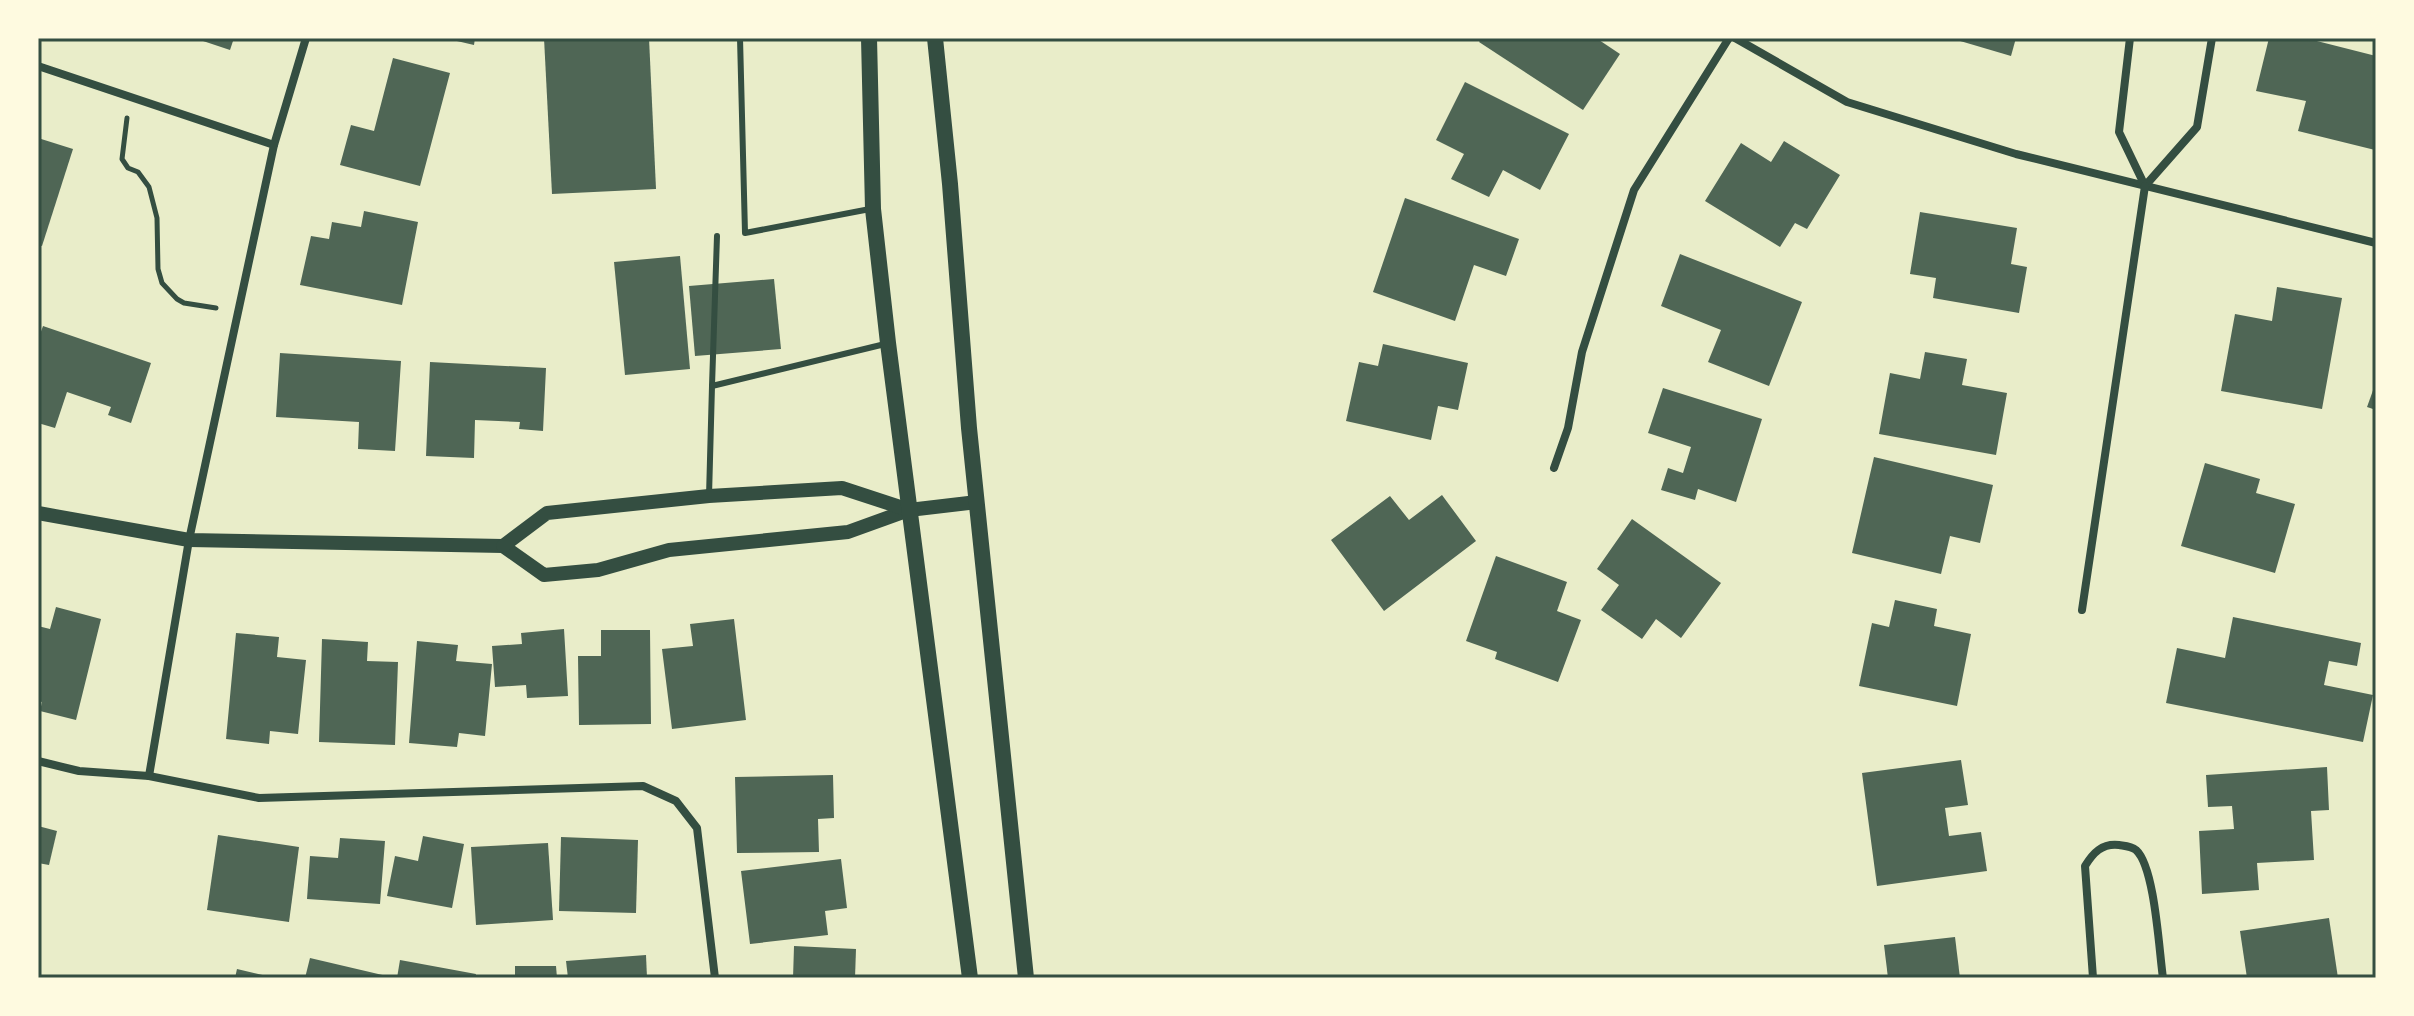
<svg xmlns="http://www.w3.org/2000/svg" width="2414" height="1016" viewBox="0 0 2414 1016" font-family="Manrope,sans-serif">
  <rect width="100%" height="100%" fill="#e9edc9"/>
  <g fill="#4f6655">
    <path d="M194 38H234L230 50Z"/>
    <path d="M444 38H475L474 45Z"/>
    <path d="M544 38H649L656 189 552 194Z"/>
    <path d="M1482 38H1596L1620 54 1583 110 1479 42Z"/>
    <path d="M1950 38H2016L2011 56Z"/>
    <path d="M2269 38H2305L2376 56 2375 150 2298 131 2306 101 2256 91Z"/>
    <path d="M393 58 450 73 420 186 340 165 351 125 374 131Z"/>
    <path d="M1465 82 1569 134 1540 190 1503 170 1489 197 1451 179 1464 154 1436 140Z"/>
    <path d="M38 138 73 149 42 246 38 245Z"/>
    <path d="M1784 141 1840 175 1807 229 1795 223 1780 247 1705 201 1741 143 1771 162Z"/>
    <path d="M1405 198 1519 239 1506 276 1474 265 1455 321 1373 292Z"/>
    <path d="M364 211 418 222 402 305 300 285 311 236 329 239 332 222 361 227Z"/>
    <path d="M1920 212 2017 228 2011 264 2027 267 2019 313 1933 298 1936 278 1910 274Z"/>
    <path d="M1680 254 1802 302 1769 386 1708 362 1721 330 1661 306Z"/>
    <path d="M680 256 690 369 625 375 614 262Z"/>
    <path d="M774 279 781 349 695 356 689 286Z"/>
    <path d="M2277 287 2342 298 2322 409 2221 391 2235 314 2272 321Z"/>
    <path d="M43 326 151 363 131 423 108 415 111 407 67 392 55 428 38 423V340Z"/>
    <path d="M1383 344 1468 363 1458 410 1438 406 1431 440 1346 421 1359 362 1378 366Z"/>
    <path d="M1925 352 1967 359 1962 385 2007 393 1996 455 1879 434 1890 373 1920 379Z"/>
    <path d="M280 353 401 361 395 451 358 449 359 422 276 417Z"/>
    <path d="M430 362 546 368 543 431 519 429 520 422 475 420 474 458 426 456Z"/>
    <path d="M2376 382V410L2367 407Z"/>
    <path d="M1663 388 1762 419 1736 502 1698 489 1695 500 1661 490 1668 468 1683 473 1691 447 1648 433Z"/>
    <path d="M1874 457 1993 485 1980 543 1950 536 1941 574 1852 553Z"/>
    <path d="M2205 463 2260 479 2256 493 2295 504 2275 573 2181 546Z"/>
    <path d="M1442 495 1476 541 1384 611 1331 540 1390 496 1409 520Z"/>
    <path d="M1632 519 1721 583 1681 638 1656 619 1642 639 1601 610 1619 585 1597 569Z"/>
    <path d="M1496 556 1567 582 1557 611 1581 620 1558 682 1495 659 1497 652 1466 641Z"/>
    <path d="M1895 600 1937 609 1934 626 1971 634 1957 706 1859 686 1872 623 1889 627Z"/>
    <path d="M56 607 101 619 76 720 40 711 42 702 38 701V626L50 629Z"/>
    <path d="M2233 617 2361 643 2357 666 2329 661 2324 685 2373 695 2363 742 2166 703 2177 648 2225 658Z"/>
    <path d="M734 619 746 720 672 729 662 649 693 646 690 624Z"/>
    <path d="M564 629 568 696 527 698 526 685 495 687 492 646 522 644 521 633Z"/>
    <path d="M601 630H650L651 724 579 725 578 656H601Z"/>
    <path d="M236 633 279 637 277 657 306 660 298 734 270 731 269 744 226 739Z"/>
    <path d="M322 639 368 642 367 661 398 662 395 745 319 742Z"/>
    <path d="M417 641 458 645 456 661 492 664 485 736 459 733 457 747 409 743Z"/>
    <path d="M1961 760 1968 805 1945 808 1949 836 1981 832 1987 871 1877 886 1862 773Z"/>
    <path d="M2327 767 2329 810 2311 811 2314 860 2257 863 2259 890 2202 894 2199 831 2234 829 2232 806 2208 807 2206 775Z"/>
    <path d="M833 775 834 818 818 819 819 852 737 853 735 777Z"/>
    <path d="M38 826 57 831 49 865 38 863Z"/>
    <path d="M218 835 299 847 289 922 207 910Z"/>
    <path d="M423 836 464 844 452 908 387 896 395 856 418 861Z"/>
    <path d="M561 837 638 840 636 913 559 911Z"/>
    <path d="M340 838 385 841 380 904 307 899 310 856 338 858Z"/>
    <path d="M548 843 553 920 476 925 471 847Z"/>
    <path d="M841 859 847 908 825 911 828 935 750 944 741 871Z"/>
    <path d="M2329 918 2338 978H2247L2240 931Z"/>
    <path d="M1955 937 1960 978H1888L1884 945Z"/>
    <path d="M794 946 856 949 855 978H793Z"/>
    <path d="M646 955 647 978H568L566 961Z"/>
    <path d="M310 958 391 977V978H305Z"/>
    <path d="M400 960 476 974 475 978H397Z"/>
    <path d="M515 966H556L557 978H515Z"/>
    <path d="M237 969 271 977V978H235Z"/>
  </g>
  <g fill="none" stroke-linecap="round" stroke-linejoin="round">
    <path stroke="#344e41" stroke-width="5" d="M127 118 122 159 128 168 138 172 149 187 157 218 158 269 162 283 177 299 184 303 216 308"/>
    <g stroke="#344e41" stroke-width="6">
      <path d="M740 38 745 233 870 209"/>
      <path d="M712 386 717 236"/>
      <path d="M709 496 712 386 885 344"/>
    </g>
    <g stroke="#344e41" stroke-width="8">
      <path d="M1735 38 1847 102 2016 154 2376 243"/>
      <path d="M2130 38 2119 132 2145 186"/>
      <path d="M38 66 274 145"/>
      <path d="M2145 186 2197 127 2212 38"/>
      <path d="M1554 468 1568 428 1582 352 1634 190 1729 38"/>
      <path d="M2082 610 2145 186"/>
      <path d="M38 761 79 771 149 776 259 798 643 786 676 801 697 828 715 978"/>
      <path d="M149 776 189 540 274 145 306 38"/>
      <path d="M2093 978 2085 866C2093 853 2102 843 2119 845 2126 846 2131 846 2136 850 2155 867 2159 951 2163 978"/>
    </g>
    <g stroke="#344e41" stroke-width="14">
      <path d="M38 513 189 540 503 546 544 575 598 570 669 550 848 532 909 510 977 502"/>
      <path d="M503 546 547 513 709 496 842 488 909 510"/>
    </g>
    <g stroke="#344e41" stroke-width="16">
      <path d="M869 38 873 209 888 343 970 978"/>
      <path d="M935 38 950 184 969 428 1026 978"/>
    </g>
  </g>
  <rect width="2414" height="1016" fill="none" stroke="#fefae0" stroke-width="80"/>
  <rect x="40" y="40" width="2334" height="936" fill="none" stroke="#344e41" stroke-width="3"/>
</svg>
